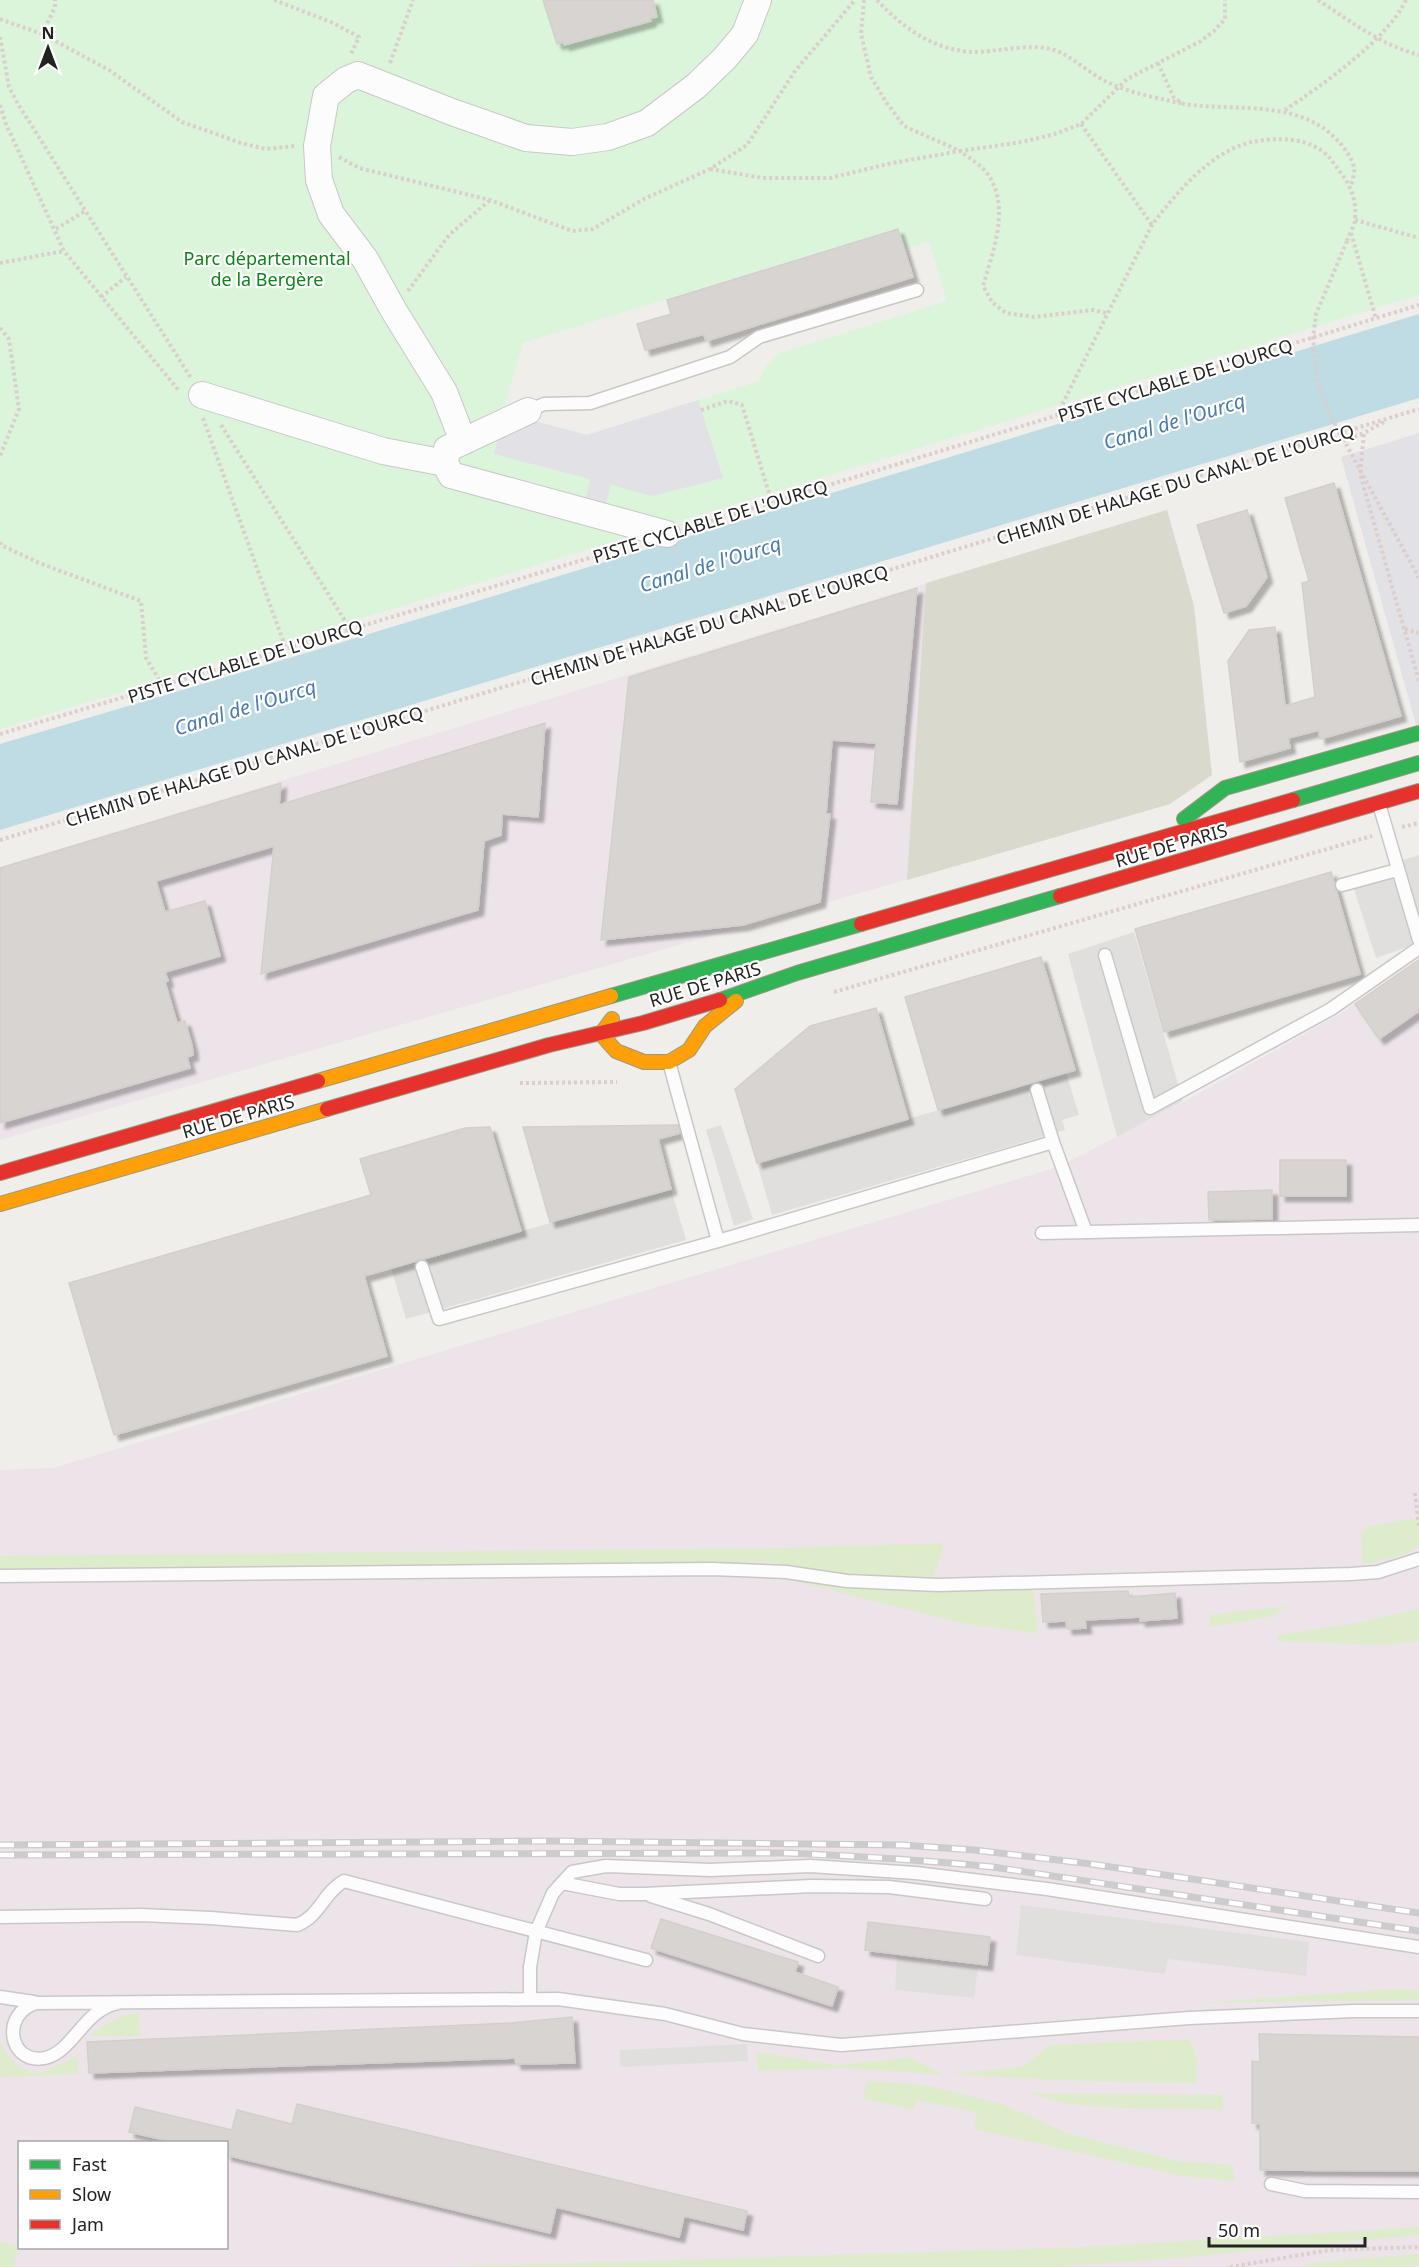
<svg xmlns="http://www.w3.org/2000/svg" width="1419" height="2267" viewBox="0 0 1419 2267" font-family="'Noto Sans',sans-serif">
  <defs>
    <filter id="shadow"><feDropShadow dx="5.5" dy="5.5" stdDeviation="1.5" flood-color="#0004"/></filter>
  </defs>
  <rect width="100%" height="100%" fill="#f0eeeb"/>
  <g fill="#ede4e9" fill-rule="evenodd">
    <path d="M1167 510 1194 606 1212 775 1170 804 0 1140V867Z"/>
    <path d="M1419 958V2267H0V1470L53 1468 1061 1166 1183 1102 1343 1012ZM20 2142H226V2248H20Z"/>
  </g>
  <path fill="#d9d9cd" d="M1167 510 1194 606 1212 775 1170 804 907 880 926 583Z"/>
  <g fill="#ddeccb">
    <path d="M1419 1518V1545L1405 1554 1362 1565 1361 1533 1369 1526Z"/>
    <path d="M945 1543 934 1576 842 1575 771 1562 0 1568V1556L785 1548Z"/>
    <path d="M770 1575 932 1591 1033 1587 1038 1633 967 1624Z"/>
    <path d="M1287 1606 1272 1616 1210 1627V1615Z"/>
    <path d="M1419 1609V1641L1384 1645 1277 1641 1278 1635 1362 1622Z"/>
    <path d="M1395 1989 1419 1990V2000L1199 2003Z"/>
    <path d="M139 2013 140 2036H90C105 2024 119 2015 139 2013Z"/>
    <path d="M1189 2039 1197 2058 1196 2083 1054 2080 949 2074 1022 2067 1051 2045Z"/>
    <path d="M0 2040C6 2058 21 2075 43 2072 48 2071 69 2059 78 2056V2074L0 2077Z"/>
    <path d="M757 2052 835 2065 911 2058 944 2075 848 2068 757 2071Z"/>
    <path d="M867 2081 924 2085 1002 2104 1069 2134 1177 2161 1232 2165 1235 2181 1183 2176 975 2129 976 2112 916 2100 914 2110 863 2098Z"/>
    <path d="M1028 2093 1223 2095V2109L1122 2108 1069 2104Z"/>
    <path d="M1419 2227V2235L1166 2259 1052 2267H454L1086 2247Z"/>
    <path d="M0 2242 18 2246 14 2267H0Z"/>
    <path d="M1419 2254V2265L1388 2267H1301L1319 2262Z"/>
  </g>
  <path fill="#daf5da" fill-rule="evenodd" d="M0 0H1419V295L0 729ZM898 228 905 248 929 242 947 301 780 353 766 366 759 381 587 435 503 412 523 343Z"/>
  <g fill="#e0dfde">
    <path d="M1419 855V943L1376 958 1350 877Z"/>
    <path d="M1134 932 1183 1101 1117 1137 1068 954Z"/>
    <path d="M1066 1073 1079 1115 1062 1120 1065 1130 772 1215 757 1163Z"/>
    <path d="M721 1125 753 1219 734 1226 706 1130Z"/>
    <path d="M671 1189 686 1240 406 1319 391 1268Z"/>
    <path d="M1021 1905 1309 1942 1306 1976 1168 1959 1165 1974 1016 1955Z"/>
    <path d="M897 1956 978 1968 974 1998 895 1990Z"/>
    <path d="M747 2044 748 2061 620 2067V2050Z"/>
  </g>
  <g fill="#e2e1e5">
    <path d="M698 400 723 478 652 496 611 485 605 508 585 502 590 479 494 454 499 434 527 419 587 435Z"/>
    <path d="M1419 433V732H1418L1341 457Z"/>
  </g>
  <path fill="#bfdbe3" d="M1419 314V398L0 830V744L313 651Z"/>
  <g fill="#d7d4d2" stroke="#d3d0cc" stroke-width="1.5" filter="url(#shadow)">
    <path d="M543 0H653L657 17 650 18 651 21 564 45 563 42 557 44Z"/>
    <path d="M898 229 913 277 706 341 704 334 645 350 637 324 671 314 667 300Z"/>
    <path d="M1334 483 1401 716 1320 739 1319 730 1288 738 1290 748 1240 762 1228 661 1249 630 1275 627 1285 706 1315 697 1302 583 1309 581 1285 498Z"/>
    <path d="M1247 510 1267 577 1246 606 1224 613 1197 525Z"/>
    <path d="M917 588 897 804 871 802 876 743 832 740 826 814H830L820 902 743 925 601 940 629 677Z"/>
    <path d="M545 723 538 817 502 814 501 835 484 841 478 910 261 974 274 846 156 881 165 912 205 901 220 956 165 972 168 981 165 982 177 1023 185 1021 192 1046 193 1055 187 1057 190 1068 0 1123V868L281 783 279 805Z"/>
    <path d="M1331 872 1360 974 1164 1032 1135 929Z"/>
    <path d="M1041 957 1075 1070 938 1110 905 997Z"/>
    <path d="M1419 960V1011L1379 1039 1355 1004Z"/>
    <path d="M876 1008 908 1119 757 1163 735 1089 810 1026Z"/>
    <path d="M678 1125 680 1133 658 1139 671 1189 550 1222 523 1127Z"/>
    <path d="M490 1127 521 1231 364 1276 387 1356 114 1435 69 1283 371 1195 360 1159 465 1128Z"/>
    <rect x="1280" y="1160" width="66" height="36"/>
    <path d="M1272 1190V1219L1209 1220 1208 1192Z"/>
    <path d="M1128 1591 1129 1597 1175 1593 1177 1618 1140 1621V1617L1085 1620 1086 1628 1067 1629 1066 1621 1043 1622 1041 1594Z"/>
    <path d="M661 1919 798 1962 795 1972 838 1987 832 2006 651 1948Z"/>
    <path d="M868 1922 990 1937 987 1965 865 1950Z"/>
    <path d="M572 2017 575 2063 516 2064 515 2058 89 2073 87 2042 511 2023Z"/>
    <path d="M1259 2034 1419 2037V2171L1260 2170V2124L1252 2123V2061L1260 2062Z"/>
    <path d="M297 2104 747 2211 743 2230 684 2216 679 2237 556 2207 550 2233 226 2155V2142H173L129 2132 135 2107 232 2130 237 2110 292 2124Z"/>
  </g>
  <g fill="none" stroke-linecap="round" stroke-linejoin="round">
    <defs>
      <g id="lane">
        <path d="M528 411 544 404 590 403 730 357 759 337 917 290"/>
        <path d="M1379 804 1419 940"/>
        <path d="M1342 885 1397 870"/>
        <path d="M1105 955 1150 1108 1331 1009 1419 948"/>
        <path d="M669 1062 718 1241 1053 1142 1037 1090"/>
        <path d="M1053 1142 1086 1232"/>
        <path d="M1042 1233 1419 1225"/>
        <path d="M422 1267 439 1319 718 1241"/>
        <path d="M0 1576 712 1569 786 1572 847 1581 938 1585 1351 1574 1378 1572 1419 1559"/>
        <path d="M562 1883 619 1894H644L812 1886 889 1887 985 1899"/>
        <path d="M651 1896 709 1914 818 1956"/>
        <path d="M0 1917 140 1915 211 1918 297 1925C319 1917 324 1892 344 1881L646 1960"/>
        <path d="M0 1997 34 2002"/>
        <path d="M530 1998V1967L536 1932 553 1893 572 1872 606 1866 710 1870 810 1866 916 1873 1047 1889 1419 1947"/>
        <path d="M118 2003C84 2009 73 2052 45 2058 9 2065 0 2014 36 2003L558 1999 665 2014 743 2034 841 2045 1189 2018 1354 2011H1419"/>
        <path d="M1271 2184 1305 2191 1419 2192"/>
      </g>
      <g id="street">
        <path d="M202 395 383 451 445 463"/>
        <path d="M528 411 447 449 445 463 451 475 667 534"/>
        <path d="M463 441 444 392 394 311 365 259 331 214 319 180 317 146 326 96 346 80 358 75 452 112 526 138 572 142 608 137 647 123 696 86 725 58 745 34 758 0"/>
      </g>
      <g id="fast">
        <path d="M1293 800 1419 763"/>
        <path d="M1184 819 1225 788 1419 733"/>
        <path d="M611 996 861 924"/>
        <path d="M720 1000 797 973 1060 896"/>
      </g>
      <g id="slow">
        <path d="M612 1019 601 1034 616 1051 644 1062H669L689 1050 705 1026 736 1001"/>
        <path d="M318 1081 611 996"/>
        <path d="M0 1204 327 1109"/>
      </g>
      <g id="jam">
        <path d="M1060 896 1419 791"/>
        <path d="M861 924 1293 800"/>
        <path d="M327 1109 549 1045 643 1023 720 1000"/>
        <path d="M0 1173 318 1081"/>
      </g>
    </defs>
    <use href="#lane" stroke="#c9c8c7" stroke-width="15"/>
    <use href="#street" stroke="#c9c8c7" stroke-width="28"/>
    <use href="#fast" stroke="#999a82" stroke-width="16"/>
    <use href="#slow" stroke="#999a82" stroke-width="16"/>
    <use href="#jam" stroke="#999a82" stroke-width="16"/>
    <g stroke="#dccecd" stroke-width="4" stroke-dasharray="3 3" stroke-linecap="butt">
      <path d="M274 0 331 22 359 37 351 54"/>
      <path d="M864 0 861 34 871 77 886 102 904 126 960 151 1022 142 1055 134 1081 124 1127 79 1201 41 1214 31 1225 19V0"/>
      <path d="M877 0C906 32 945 57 989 51 1010 49 1034 44 1054 50 1070 55 1088 72 1105 81 1129 93 1158 98 1184 104"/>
      <path d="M1318 0C1350 21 1381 45 1419 55"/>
      <path d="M0 19 42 34 109 70 182 122 241 143 266 149 295 146"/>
      <path d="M42 34 55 7V0"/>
      <path d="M0 37 9 87 18 104 191 378"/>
      <path d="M390 63 413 0"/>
      <path d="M1158 63 1174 98 1184 104C1236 112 1298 98 1338 141 1344 147 1353 159 1354 168 1355 174 1352 181 1351 187"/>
      <path d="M0 105 6 124 64 251 180 392"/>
      <path d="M1285 110C1321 86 1387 40 1406 0"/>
      <path d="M1081 124 1152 225"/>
      <path d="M339 157 359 168 490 200 572 231 593 229 644 199 710 169 747 145 795 71 855 0"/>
      <path d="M710 169 763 178H830L892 163 960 151C969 158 983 166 989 176 1010 209 993 251 983 286L992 302 1006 313 1034 317 1093 310 1106 313"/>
      <path d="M1355 220 1419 238"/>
      <path d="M56 229 85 211"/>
      <path d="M1351 233 1376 319"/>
      <path d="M0 263 64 251"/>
      <path d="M408 291 449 235 490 200"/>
      <path d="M101 297 126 277"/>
      <path d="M0 328 9 339 19 409 0 456"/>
      <path d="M701 410 728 401 742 405 772 503"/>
      <path d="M1057 415 1152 225C1176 193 1211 151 1252 142 1276 137 1308 137 1327 155 1332 160 1336 167 1341 173 1351 186 1357 202 1355 220 1354 227 1349 235 1347 241"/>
      <path d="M203 418 286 649"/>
      <path d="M1384 422 1364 433 1360 474 1419 681"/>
      <path d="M221 425 351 630"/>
      <path d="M1343 441 1364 433"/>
      <path d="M688 528 1419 305"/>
      <path d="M0 542 1 545 39 563 141 601 146 658 163 686"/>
      <path d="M1405 629 1419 633"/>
      <path d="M0 734 626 547"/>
      <path d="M1402 827 1419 823"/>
      <path d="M0 840 1419 409"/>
      <path d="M834 992 1372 836"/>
      <path d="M520 1083 617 1082"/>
      <path d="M1415 1493 1419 1526"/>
      <path d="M1230 2267 1329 2250 1419 2247"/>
    </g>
    <use href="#lane" stroke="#fdfcfc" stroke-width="12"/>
    <use href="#street" stroke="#fdfcfc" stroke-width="26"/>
    <use href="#fast" stroke="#30b455" stroke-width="14"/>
    <use href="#slow" stroke="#ff9f0a" stroke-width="14"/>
    <use href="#jam" stroke="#e5322d" stroke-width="14"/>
    <defs>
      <g id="rail">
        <path d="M0 1845 551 1841 902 1845 974 1850 1091 1864 1419 1913"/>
        <path d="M0 1855 785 1853C855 1856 924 1860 993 1867L1419 1931"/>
      </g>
    </defs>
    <use href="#rail" stroke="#ccc" stroke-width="7"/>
    <use href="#rail" stroke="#fff" stroke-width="4.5" stroke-dasharray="14" stroke-linecap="butt"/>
    <path stroke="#dccecd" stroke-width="4" stroke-dasharray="3 3" stroke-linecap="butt" d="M1347 241 1316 314 1313 338 1317 379 1329 413 1419 578"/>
  </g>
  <g text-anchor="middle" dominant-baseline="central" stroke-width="4.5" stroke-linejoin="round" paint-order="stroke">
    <g font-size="18" fill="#0c8416" stroke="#fff">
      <text x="267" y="258">Parc départemental<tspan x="267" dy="21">de la Bergère</tspan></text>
    </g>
    <g font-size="18" fill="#222" stroke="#fff">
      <text transform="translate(1175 380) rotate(-17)">PISTE CYCLABLE DE L'OURCQ</text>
      <text transform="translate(1175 484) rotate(-17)">CHEMIN DE HALAGE DU CANAL DE L'OURCQ</text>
      <text transform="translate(710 521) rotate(-17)">PISTE CYCLABLE DE L'OURCQ</text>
      <text transform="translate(709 625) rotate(-17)">CHEMIN DE HALAGE DU CANAL DE L'OURCQ</text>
      <text transform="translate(245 661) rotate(-17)">PISTE CYCLABLE DE L'OURCQ</text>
      <text transform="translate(244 766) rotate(-17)">CHEMIN DE HALAGE DU CANAL DE L'OURCQ</text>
      <text transform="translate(1171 845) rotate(-16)">RUE DE PARIS</text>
      <text transform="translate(705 984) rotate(-17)">RUE DE PARIS</text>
      <text transform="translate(238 1116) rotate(-16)">RUE DE PARIS</text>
    </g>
    <g font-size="20" font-style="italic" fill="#4a7aab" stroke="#fff">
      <text transform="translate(1174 421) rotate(-17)">Canal de l'Ourcq</text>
      <text transform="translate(710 564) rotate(-17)">Canal de l'Ourcq</text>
      <text transform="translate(245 707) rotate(-17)">Canal de l'Ourcq</text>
    </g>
  </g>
  <rect x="18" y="2141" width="210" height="108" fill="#ffffff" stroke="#a7a7a7" stroke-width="1.5"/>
  <rect x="30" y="2160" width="30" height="9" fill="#30b455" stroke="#a7a7a7" stroke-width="1.5"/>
  <text x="72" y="2171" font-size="18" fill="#222222">Fast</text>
  <rect x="30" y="2190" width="30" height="9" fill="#ff9f0a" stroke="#a7a7a7" stroke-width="1.5"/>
  <text x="72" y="2201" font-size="18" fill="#222222">Slow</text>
  <rect x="30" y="2220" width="30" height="9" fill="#e5322d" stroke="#a7a7a7" stroke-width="1.5"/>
  <text x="72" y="2231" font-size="18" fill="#222222">Jam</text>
  <g transform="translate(48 48)" stroke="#ffffff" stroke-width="4.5" paint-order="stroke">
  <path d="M0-4.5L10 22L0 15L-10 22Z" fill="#222222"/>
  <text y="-9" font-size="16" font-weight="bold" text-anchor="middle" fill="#222222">N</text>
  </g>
  <path d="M1209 2237v9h156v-9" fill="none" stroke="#222222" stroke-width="3"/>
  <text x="1218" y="2237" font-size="18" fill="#222222" stroke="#ffffff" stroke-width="4.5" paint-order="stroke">50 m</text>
</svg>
